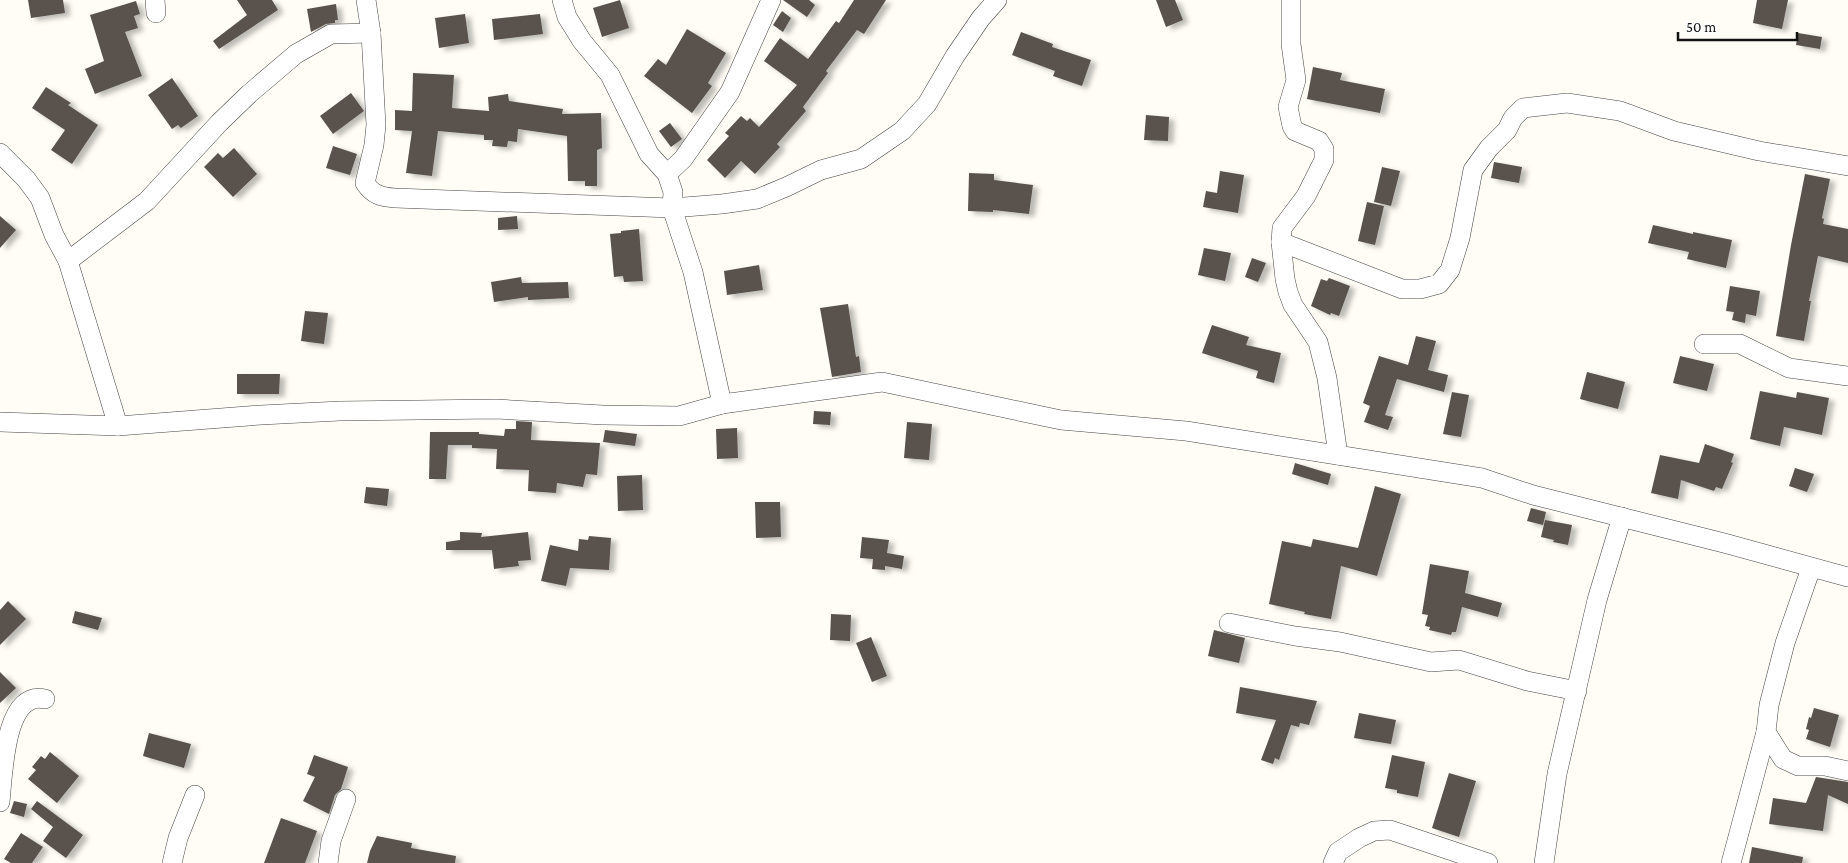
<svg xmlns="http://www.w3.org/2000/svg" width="1848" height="863" viewBox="0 0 1848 863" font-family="'Crimson Pro',serif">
  <defs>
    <filter id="shadow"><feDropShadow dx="5.5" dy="3" stdDeviation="2.5" flood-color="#0004"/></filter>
  </defs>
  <rect width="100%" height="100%" fill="#fffdf5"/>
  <g fill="#5a524d" filter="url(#shadow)">
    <path d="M28 0H63L65 13 31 18Z"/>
    <path d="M237 0H272L278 10 219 49 213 41 247 15Z"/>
    <path d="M620 0 629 28 602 37 593 8Z"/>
    <path d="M783 0H809L815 5 807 17Z"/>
    <path d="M854 0H886L864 34 857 30 826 71 828 73 803 107 806 111 777 144 780 147 755 174 741 161 725 178 707 160 729 136 725 133 741 116 747 121 750 118 759 127 797 85 764 61 780 38 808 59 836 21 839 23Z"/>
    <path d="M1156 0H1175L1183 20 1166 27Z"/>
    <path d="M1757 0H1788L1782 29 1753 23Z"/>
    <path d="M136 1 140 14 134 16 138 28 125 32 142 76 95 94 85 69 104 61 90 15Z"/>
    <path d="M336 4 338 20H335V23L326 24 311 32 307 9Z"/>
    <path d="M782 11 791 18 783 32 773 25Z"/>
    <path d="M465 14 469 43 439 48 435 18Z"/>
    <path d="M540 14 543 34 494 40 492 19Z"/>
    <path d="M687 29 726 53 708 83 712 86 692 113 644 76 658 59 666 65Z"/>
    <path d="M1021 32 1053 44 1052 47 1091 60 1082 86 1053 76 1055 71 1012 55Z"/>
    <path d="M1798 33 1822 37 1820 49 1796 45Z"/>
    <path d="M1313 67 1342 73 1340 80 1385 89 1380 113 1307 99Z"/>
    <path d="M413 73 454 75 452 108 489 111 488 97 508 94 509 101 563 109 562 114 601 113 602 148 597 150V186H585V181H568L567 136 518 129 517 142 508 141 507 147 492 146 493 140H484V135L438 131 432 176 406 173 412 131 395 130V110L412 111Z"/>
    <path d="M172 78 198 116 181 128 178 125 172 129 148 95Z"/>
    <path d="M46 87 71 103 68 105 98 125 72 164 51 150 65 130 32 108Z"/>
    <path d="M351 93 364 111 333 134 320 116Z"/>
    <path d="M1146 115 1169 117 1168 141 1144 140Z"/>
    <path d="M670 123 682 139 671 147 659 131Z"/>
    <path d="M333 146 357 154 350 175 326 168Z"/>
    <path d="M234 148 257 174 233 197 204 167 218 153 223 158Z"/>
    <path d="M1494 162 1522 167 1519 183 1491 178Z"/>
    <path d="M1382 167 1400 171 1391 206 1374 202Z"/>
    <path d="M1220 171 1244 175 1238 213 1203 207 1206 191 1217 193Z"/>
    <path d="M969 173 994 174V180L1033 185 1029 214 993 210V212L968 211Z"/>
    <path d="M1805 174 1830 179 1822 218 1824 219 1823 224 1848 229V263L1818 256 1809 301H1811L1804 341 1776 336 1791 245Z"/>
    <path d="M1367 202 1384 206 1375 245 1358 241Z"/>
    <path d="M0 216 16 230 0 248Z"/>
    <path d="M517 216 518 229 498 230V218Z"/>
    <path d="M1653 225 1693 234V232L1732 240 1726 268 1687 259 1689 252 1648 243Z"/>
    <path d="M639 229 643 281 624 282 623 276 614 277 610 234 621 233V231Z"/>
    <path d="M1204 248 1231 253 1225 281 1198 275Z"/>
    <path d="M1252 258 1266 263 1258 282 1245 277Z"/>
    <path d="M759 265 763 290 727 295 724 271Z"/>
    <path d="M521 277 522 283 568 282 569 298 528 300V297L494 302 491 282Z"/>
    <path d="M1329 278 1350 286 1339 316 1331 313 1330 315 1311 306 1321 279 1327 281Z"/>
    <path d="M1730 286 1760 291 1756 316 1746 314 1745 323 1732 320 1734 312 1726 311Z"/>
    <path d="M848 304 856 357 859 356 861 372 832 377 820 308Z"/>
    <path d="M305 311 328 313 324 344 301 341Z"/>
    <path d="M1212 325 1249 337 1246 345 1281 353 1274 383 1256 378 1258 371 1202 353Z"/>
    <path d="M1416 336 1436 341 1428 370 1448 375 1444 392 1397 379 1385 415 1393 417 1388 430 1364 422 1370 406 1363 403 1379 356 1408 365Z"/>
    <path d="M1680 356 1714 364 1707 391 1673 383Z"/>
    <path d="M1587 372 1625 382 1618 409 1580 399Z"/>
    <path d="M237 374H280L279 394H237Z"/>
    <path d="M1760 391 1796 398 1797 392 1829 398 1822 435 1784 427 1780 446 1750 439Z"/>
    <path d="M1452 392 1469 395 1461 437 1443 434Z"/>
    <path d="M814 411 831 412 830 425 813 424Z"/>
    <path d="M516 421 532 422 531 440 600 443 597 475 586 474 583 487 557 483 556 493 528 491 529 470 496 469 497 449 472 448V445H448L446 479H429L430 432H479V434L504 436 505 429H516Z"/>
    <path d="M907 422 932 424 929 460 904 458Z"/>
    <path d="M737 428 738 458 717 459 716 429Z"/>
    <path d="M605 430 637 434 635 446 603 442Z"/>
    <path d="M1705 444 1734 454 1731 462 1733 463 1722 489 1716 487 1714 491 1681 480 1678 499 1651 493 1660 455 1699 463Z"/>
    <path d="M1295 463 1331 474 1328 485 1292 474Z"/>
    <path d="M1795 468 1814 474 1807 492 1789 486Z"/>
    <path d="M642 475 643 510 618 511 617 476Z"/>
    <path d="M1375 486 1401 494 1377 576 1341 566 1331 619 1304 614 1305 612 1269 604 1282 541 1311 547 1313 539 1358 548Z"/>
    <path d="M366 487 389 489 387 506 364 503Z"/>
    <path d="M755 502H780L781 537 756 538Z"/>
    <path d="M1531 508 1546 512 1543 525 1527 521Z"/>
    <path d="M1545 520 1572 525 1568 545 1553 542 1554 540 1541 537Z"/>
    <path d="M460 532 482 533 481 537 528 532 531 560 518 561 519 566 494 569 492 550H446V542L460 540Z"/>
    <path d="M589 536 611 538 609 570 570 568 566 586 541 581 550 545 578 551 579 539 588 540Z"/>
    <path d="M862 537 889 540 887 553 904 556 902 569 885 566V570L872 569 873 559 860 558Z"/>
    <path d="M1430 564 1469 571 1465 593 1502 603 1498 617 1462 607 1456 632H1452L1451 635 1429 630 1430 627 1425 626 1428 615 1422 614Z"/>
    <path d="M8 601 26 619 0 645V610Z"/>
    <path d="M75 611 102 618 98 630 72 623Z"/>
    <path d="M831 614 851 615 850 641 830 640Z"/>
    <path d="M1214 630 1245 638 1239 663 1208 656Z"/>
    <path d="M871 637 887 676 872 682 856 643Z"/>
    <path d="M0 672 16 688 0 703Z"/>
    <path d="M1240 687 1317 701 1309 725 1300 723 1299 727 1291 725 1279 760 1275 758 1273 764 1261 760 1276 720 1236 713Z"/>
    <path d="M1814 708 1839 715 1830 747 1806 739 1809 730 1806 729 1809 717 1811 718Z"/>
    <path d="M1359 713 1396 720 1391 744 1354 738Z"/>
    <path d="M149 733 191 744 184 768 143 756Z"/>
    <path d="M50 752 79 776 57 803 28 779 36 770 32 767 41 756 45 759Z"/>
    <path d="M314 755 348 767 341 789 335 795 329 814 303 801 315 777 307 774Z"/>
    <path d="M1392 755 1425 762 1418 797 1397 793V790L1385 788Z"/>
    <path d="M1449 773 1476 781 1459 837 1432 828Z"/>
    <path d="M1816 777 1848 782V804L1828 795 1823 831 1769 824 1773 798 1806 803Z"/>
    <path d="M14 801 27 804 24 817 10 813Z"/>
    <path d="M37 801 83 835 66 858 43 841 53 827 31 809Z"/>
    <path d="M281 818 317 831 305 863H264Z"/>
    <path d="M21 833 43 847 32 863H11L4 859Z"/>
    <path d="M377 836 412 843 411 848 456 856 455 863H367L370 851Z"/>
    <path d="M1752 847 1803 857 1802 863H1749Z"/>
  </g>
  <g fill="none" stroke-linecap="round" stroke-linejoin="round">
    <defs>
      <g id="minor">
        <path d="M155 0 156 13"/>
        <path d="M366 0 371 33 376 125 374 145 365 183C373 195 381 197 395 198L672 208 722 204 757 199 786 187 821 170 861 159 902 131 927 104 955 56 981 18 997 0"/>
        <path d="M562 0 567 17 582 41 610 75 649 154 667 174 673 192 672 208 693 272 722 404"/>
        <path d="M1291 0V44L1296 80 1288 107 1292 126 1295 131 1319 141 1324 149V160L1306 196 1282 228 1281 242 1285 279 1288 292 1293 305 1318 342 1327 378 1338 455"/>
        <path d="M0 153 26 179 40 198 54 235 68 261 118 426"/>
        <path d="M667 174 683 159 730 92 771 0"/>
        <path d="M1281 242 1402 289H1420L1439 284 1450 270 1460 238 1473 170 1489 148 1507 130 1513 118 1523 108 1567 103 1620 111 1674 131 1759 151 1848 166"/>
        <path d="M68 261 147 201 219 123 249 94 296 54 331 34 371 33"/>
        <path d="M1704 344H1740L1789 368 1848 376"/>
        <path d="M0 422 118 426 261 415 340 411 496 409 603 415 679 416 722 404 882 382 1061 420 1186 431 1482 478 1533 495 1724 543 1848 577"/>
        <path d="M1811 568 1785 643 1769 705 1766 732 1783 759 1798 766H1825L1848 771"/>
        <path d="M1229 623 1295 636 1340 642 1431 662 1459 660 1527 681 1577 691"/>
        <path d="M0 802C3 776 4 689 45 699"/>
        <path d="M172 863 178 838 195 795"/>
        <path d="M328 863 331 841 346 799"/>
        <path d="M1333 863 1338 852 1359 838 1374 831 1390 830 1488 863"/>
        <path d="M1544 863 1557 774 1597 600 1622 517"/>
        <path d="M1731 863 1766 732"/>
      </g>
    </defs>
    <use href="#minor" stroke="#444" stroke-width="20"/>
    <use href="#minor" stroke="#fff" stroke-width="19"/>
  </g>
  <path d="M1678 32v8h119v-8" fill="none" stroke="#111111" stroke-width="2.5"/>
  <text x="1686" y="32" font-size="15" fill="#111111" stroke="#ffffff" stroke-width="4" paint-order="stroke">50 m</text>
</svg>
